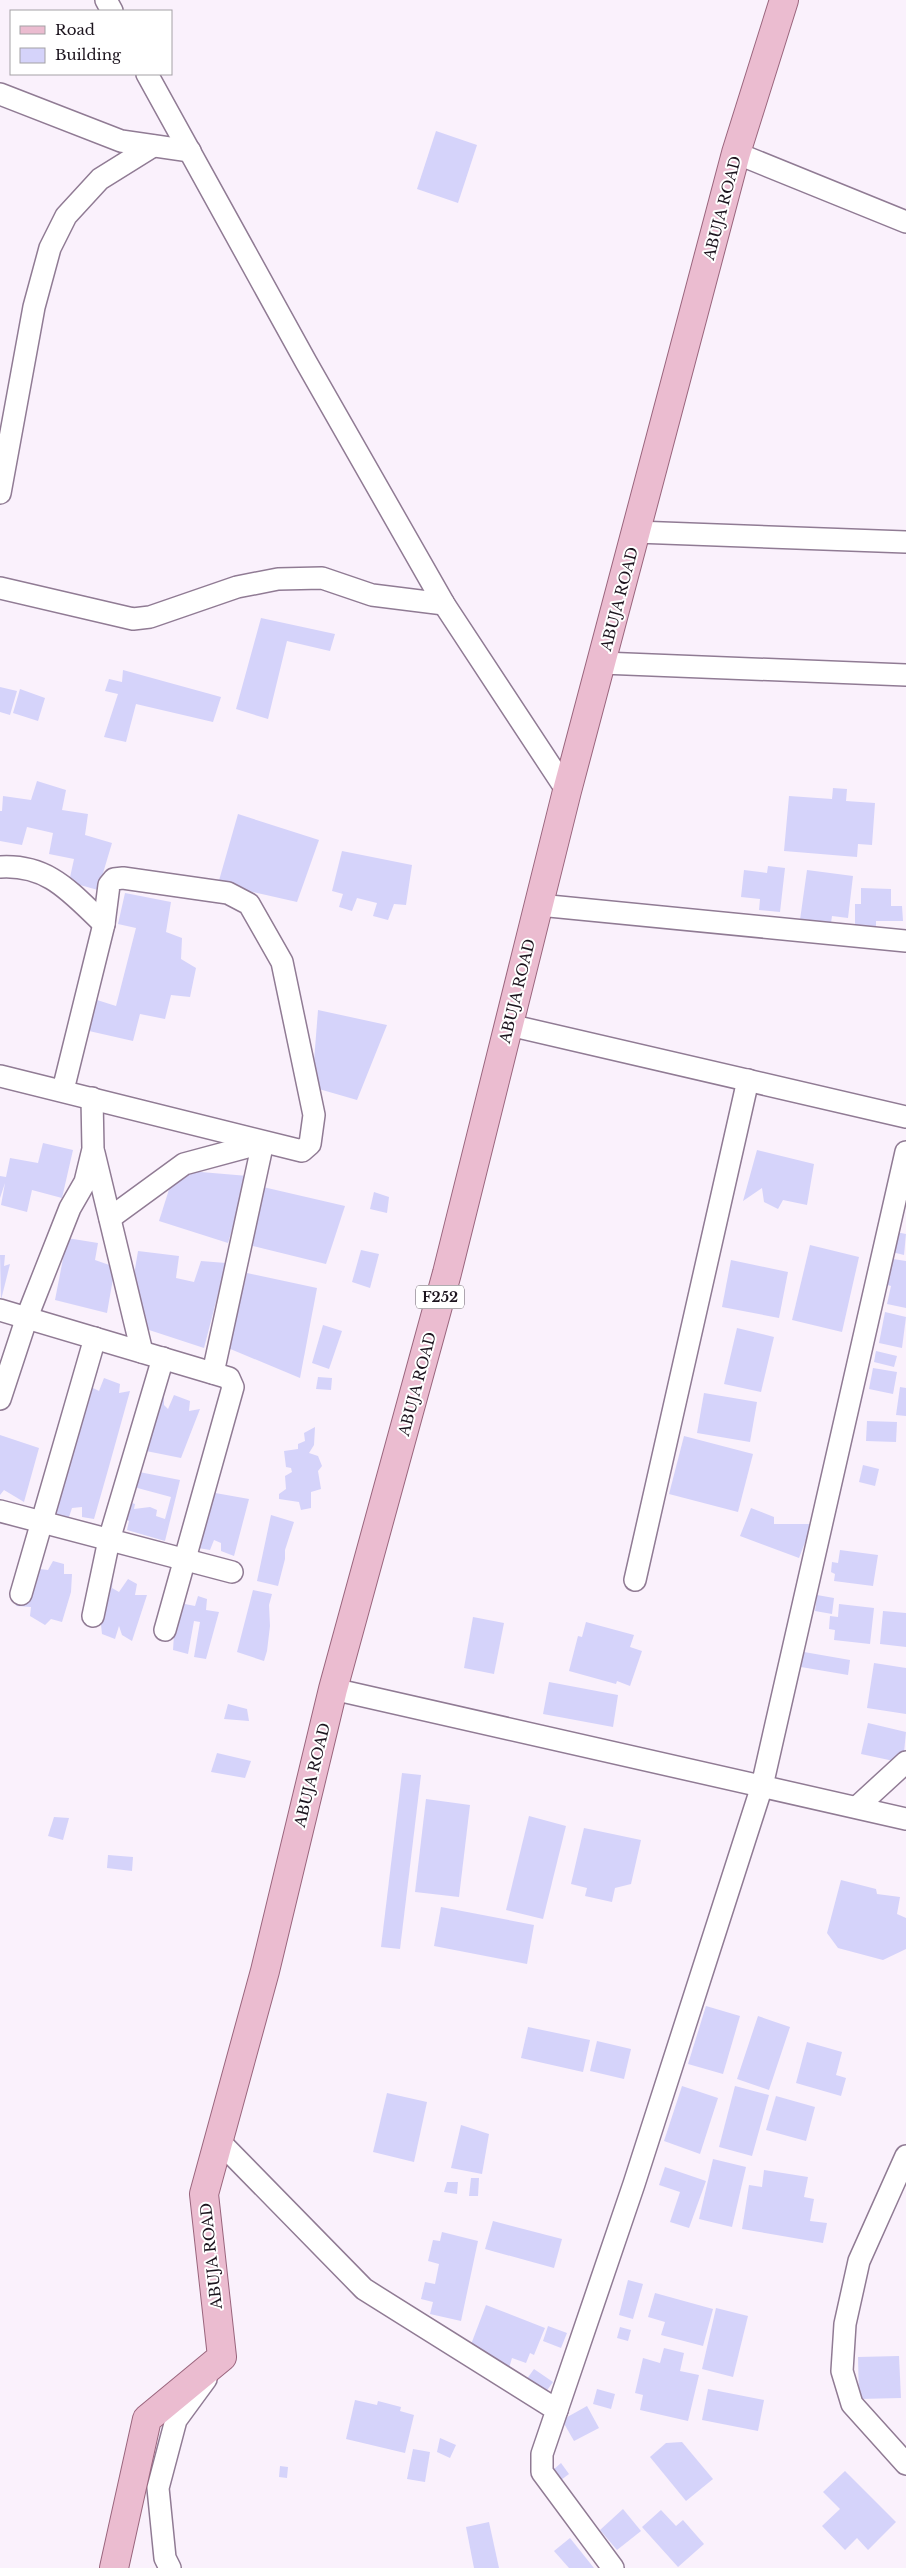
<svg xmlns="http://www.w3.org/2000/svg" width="906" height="2568" viewBox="0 0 906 2568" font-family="'Libre Baskerville',serif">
  <rect width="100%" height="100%" fill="#faf1fc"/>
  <g fill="#d5d3fa">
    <path d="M436 131 477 145 458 203 417 189Z"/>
    <path d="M261 618 335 634 330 651 287 641 268 719 236 709Z"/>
    <path d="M123 670 221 697 213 722 136 704 126 742 104 737 118 694 105 691 109 679 122 682Z"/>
    <path d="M0 687 17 691 10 715 0 712Z"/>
    <path d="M20 689 45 698 38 721 13 713Z"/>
    <path d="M37 781 66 790 62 810 88 814 85 835 112 843 98 890 69 882 74 859 49 854 53 833 27 827 22 845 0 841V811H2L3 796 31 800Z"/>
    <path d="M833 788 847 789 846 801 875 803 872 845 858 844 857 857 784 851 789 796 832 799Z"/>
    <path d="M238 814 319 840 297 902 218 884Z"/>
    <path d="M342 851 412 865 406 905 394 904 388 920 373 916 377 903 357 898 352 911 339 907 343 894 332 891Z"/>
    <path d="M768 866 785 868 780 912 759 910 760 899 741 897 744 870 767 873Z"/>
    <path d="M807 870 853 876 848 918 832 916 831 923 818 921 817 929 799 927Z"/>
    <path d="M861 888 891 889V906H902L903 921H876V932H855V904H861Z"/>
    <path d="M125 893 171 902 166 932 182 938 181 959 196 968 190 997 171 995 165 1019 140 1014 133 1041 89 1031 97 1000 116 1006 136 928 118 924Z"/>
    <path d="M318 1010 387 1025 357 1100 312 1087Z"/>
    <path d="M43 1143 73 1150 62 1198 32 1190 27 1212 1 1205 5 1183 0 1198V1176L6 1177 10 1158 38 1163Z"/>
    <path d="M757 1150 814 1164 807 1205 783 1200 778 1209 764 1202 762 1188 743 1201Z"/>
    <path d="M189 1171 248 1176 228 1243 159 1221 172 1180Z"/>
    <path d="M263 1187 345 1206 326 1264 249 1245Z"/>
    <path d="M374 1192 389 1197 387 1213 370 1209Z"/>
    <path d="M896 1232 906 1234 904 1255 892 1252Z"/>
    <path d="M67 1238 98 1243 95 1260 115 1267 107 1313 55 1300Z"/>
    <path d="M810 1245 859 1257 842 1332 792 1320Z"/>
    <path d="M361 1250 379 1254 370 1288 352 1282Z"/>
    <path d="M138 1251 179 1256 176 1278 194 1282 201 1261 226 1263 204 1348 143 1328 132 1287Z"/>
    <path d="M0 1255H5L4 1266 10 1264 1 1300Z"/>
    <path d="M893 1259 906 1261V1308L887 1304 891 1286 884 1284 887 1266 891 1267Z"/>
    <path d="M731 1260 788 1272 779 1318 722 1307Z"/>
    <path d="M247 1273 317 1288 300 1378 228 1348Z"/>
    <path d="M885 1312 906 1317 902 1348 879 1343Z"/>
    <path d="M323 1325 342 1331 329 1369 312 1363Z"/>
    <path d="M737 1328 774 1337 761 1392 724 1384Z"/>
    <path d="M876 1351 897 1356 894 1367 874 1362Z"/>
    <path d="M873 1368 897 1372 893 1394 869 1389Z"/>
    <path d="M98 1371 91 1387 99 1391 104 1378 120 1384 119 1393 130 1391 108 1470 94 1519 82 1517V1507L72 1508 69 1517 56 1515 58 1506 48 1497 79 1372Z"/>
    <path d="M318 1377 332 1378 331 1390 316 1389Z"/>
    <path d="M900 1387 906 1388V1416L896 1415Z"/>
    <path d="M164 1391V1405L168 1409 174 1395 190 1401 189 1411 200 1409 181 1458 136 1449Z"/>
    <path d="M704 1393 757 1402 750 1442 697 1433Z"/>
    <path d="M867 1421 897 1422 896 1442 866 1441Z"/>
    <path d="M315 1427 314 1445 309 1453 318 1456 322 1466 318 1471 321 1489 311 1492V1508L301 1510 299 1502 279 1499V1494L286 1489 285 1476 292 1472 291 1468 286 1467 284 1451 298 1449V1444L305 1441 304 1433Z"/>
    <path d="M0 1435 39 1448 24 1502 4 1490 0 1495Z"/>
    <path d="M684 1436 753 1454 738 1512 669 1494Z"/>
    <path d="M863 1465 879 1469 875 1486 859 1482Z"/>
    <path d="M134 1471 180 1480 165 1541 127 1530 129 1521 117 1515 121 1500 135 1504 134 1509 150 1507 157 1510 156 1516 165 1519 171 1497 130 1486Z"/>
    <path d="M204 1491 249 1499 234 1556 221 1551V1543L214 1540 210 1550 198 1548Z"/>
    <path d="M751 1508 774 1517V1524H812L799 1558 740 1536Z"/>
    <path d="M271 1515 294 1522 285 1550V1559L278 1586 257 1581Z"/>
    <path d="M840 1550 878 1555 873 1586 834 1581 835 1574 831 1572 832 1562 838 1563Z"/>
    <path d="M28 1556H42L40 1569 48 1570 53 1561 64 1564V1574H72L71 1592 62 1622 51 1619 45 1625 30 1616 31 1607 16 1606Z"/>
    <path d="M102 1575 113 1577 112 1588 119 1592 128 1579 137 1584 135 1595H147L132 1641 122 1635 119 1626 115 1639 102 1634 101 1625 93 1616Z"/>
    <path d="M253 1590 272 1594 269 1605 270 1626 267 1651 264 1661 237 1652Z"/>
    <path d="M186 1593 185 1604 195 1606 198 1596 207 1599 206 1610 219 1612 206 1659 194 1657 200 1622 194 1621 188 1654 173 1650 175 1619Z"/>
    <path d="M817 1595 834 1598 832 1614 815 1611Z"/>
    <path d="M839 1604 874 1608 870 1644 834 1640 835 1630 829 1629 830 1616 838 1617Z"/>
    <path d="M883 1611 906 1613V1647L880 1644Z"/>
    <path d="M473 1617 504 1623 494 1674 464 1668Z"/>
    <path d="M586 1622 634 1635 630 1647 642 1651 630 1686 617 1681 616 1684 569 1671 578 1636 582 1637Z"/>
    <path d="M804 1652 850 1660 848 1675 801 1667Z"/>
    <path d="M874 1663 906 1668V1714L867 1708Z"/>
    <path d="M549 1682 618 1695 613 1727 543 1714Z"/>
    <path d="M228 1704 247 1709 249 1721 224 1719Z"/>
    <path d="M868 1723 906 1732 903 1763 861 1754Z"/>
    <path d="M217 1753 251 1761 245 1778 211 1772Z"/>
    <path d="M402 1773 421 1775 400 1949 381 1947Z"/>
    <path d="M426 1799 470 1805 459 1897 415 1892Z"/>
    <path d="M529 1816 566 1826 543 1919 506 1910Z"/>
    <path d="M54 1817 69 1818 63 1840 48 1836Z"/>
    <path d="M584 1828 641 1840 631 1884 615 1888 612 1902 585 1896 587 1888 571 1884Z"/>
    <path d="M108 1855 133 1857 132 1871 107 1868Z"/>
    <path d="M841 1880 876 1889 877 1894 900 1897 897 1914 906 1918V1949L883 1960 838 1948 827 1933Z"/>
    <path d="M441 1907 534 1925 527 1964 434 1946Z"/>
    <path d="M706 2006 740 2016 723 2074 688 2064Z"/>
    <path d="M758 2016 790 2027 769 2090 737 2079Z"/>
    <path d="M528 2027 590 2040 583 2072 521 2058Z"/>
    <path d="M597 2041 631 2049 624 2079 590 2071Z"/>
    <path d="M807 2042 842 2052 836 2075 846 2078 841 2096 796 2083Z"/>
    <path d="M682 2086 718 2098 700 2154 664 2141Z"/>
    <path d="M735 2086 769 2095 752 2156 719 2147Z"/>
    <path d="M387 2093 427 2102 414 2162 373 2152Z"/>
    <path d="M776 2096 815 2107 806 2141 766 2130Z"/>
    <path d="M461 2125 489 2134 482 2174 451 2168Z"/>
    <path d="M713 2159 746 2167 732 2227 699 2219Z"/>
    <path d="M665 2167 706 2181 689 2228 670 2222 680 2192 659 2185Z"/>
    <path d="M764 2170 808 2177 804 2197 814 2199 810 2221 827 2223 823 2243 742 2229 749 2185 762 2187Z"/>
    <path d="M471 2178H479L478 2196H469Z"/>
    <path d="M447 2182H458L457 2194 444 2192Z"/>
    <path d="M493 2221 562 2239 554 2268 485 2249Z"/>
    <path d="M442 2232 478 2241 461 2321 430 2314 433 2302 421 2299 425 2282 435 2284 439 2264 428 2261 433 2240 440 2241Z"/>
    <path d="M628 2280 643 2284 633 2319 619 2315Z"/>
    <path d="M655 2293 713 2309 703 2346 661 2335 665 2322 648 2317Z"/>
    <path d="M486 2305 545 2328 534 2355 530 2353 526 2363 512 2358 509 2368 470 2347Z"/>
    <path d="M716 2308 748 2316 733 2377 702 2369Z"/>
    <path d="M548 2326 567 2333 561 2348 543 2341Z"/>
    <path d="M620 2327 631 2330 628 2341 617 2338Z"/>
    <path d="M664 2348 684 2353 680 2371 699 2375 688 2421 640 2410 643 2395 635 2393 643 2358 660 2363Z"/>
    <path d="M899 2356 901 2398 859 2399 858 2357Z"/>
    <path d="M534 2369 553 2382 543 2396 524 2383Z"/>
    <path d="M597 2389 615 2394 611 2409 593 2404Z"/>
    <path d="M708 2389 764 2400 758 2431 702 2420Z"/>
    <path d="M355 2400 377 2405 378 2401 401 2407 400 2411 414 2415 405 2453 346 2439Z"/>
    <path d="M587 2406 599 2428 574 2441 562 2420Z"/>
    <path d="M440 2438 456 2445 450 2458 437 2452Z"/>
    <path d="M682 2442 713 2479 686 2501 650 2457 666 2443Z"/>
    <path d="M413 2449 430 2452 425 2482 407 2479Z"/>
    <path d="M561 2463 569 2474 561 2480 553 2470Z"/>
    <path d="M280 2466 288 2467 287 2478 279 2477Z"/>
    <path d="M845 2471 896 2522 868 2550 857 2538 845 2550 822 2526 840 2509 823 2492Z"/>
    <path d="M623 2509 641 2531 617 2550 600 2530Z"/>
    <path d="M661 2510 676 2526 683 2520 704 2544 678 2567 642 2527Z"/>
    <path d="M489 2522 499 2568H474L466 2527Z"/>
    <path d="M570 2538 594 2568H569L554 2551Z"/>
  </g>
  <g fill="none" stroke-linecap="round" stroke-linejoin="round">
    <defs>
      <g id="street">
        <path d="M106 0 112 11"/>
        <path d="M147 74 306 362 444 604 567 791"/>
        <path d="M0 94 121 141 190 151"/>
        <path d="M736 153 906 222"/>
        <path d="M0 493 34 307 50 248 66 216 100 179 153 146"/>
        <path d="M636 532 906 542"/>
        <path d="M0 588 133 619 150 617 237 587 278 579 322 578 372 595 444 604"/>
        <path d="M602 663 906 675"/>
        <path d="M0 867C49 864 71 893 104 924"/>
        <path d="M539 905 906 941"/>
        <path d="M509 1025 906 1117"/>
        <path d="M0 1076 302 1151 310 1144 314 1115 282 962 249 904 228 893 123 878 114 879 109 885 104 924 63 1090"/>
        <path d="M94 1153 142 1352"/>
        <path d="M110 1218 184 1164 262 1143"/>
        <path d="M0 1310 229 1378 233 1387 165 1630"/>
        <path d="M213 1373 263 1142"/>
        <path d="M0 1399 27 1317 70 1208 85 1182 93 1149 92 1098"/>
        <path d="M0 1511 232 1572"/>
        <path d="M635 1580 748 1080"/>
        <path d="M21 1594 95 1338"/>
        <path d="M93 1616 109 1540 163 1358"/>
        <path d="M333 1689 906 1819"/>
        <path d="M857 1807 906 1762"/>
        <path d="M219 2141 364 2289 557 2410 542 2454V2472L613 2568"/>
        <path d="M906 2156 859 2261 845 2324 842 2371 852 2404 906 2464"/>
        <path d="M557 2410 634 2184 762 1786 906 1152"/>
        <path d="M170 2568 165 2558 158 2488 176 2420 206 2379"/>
      </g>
      <path id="primary" d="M114 2568 147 2419 222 2357 204 2194 265 1971 333 1689 447 1273 567 791 736 153 784 0"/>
    </defs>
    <use href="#street" stroke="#907b94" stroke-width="24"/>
    <use href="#primary" stroke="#9a657d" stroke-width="30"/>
    <use href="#street" stroke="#fff" stroke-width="21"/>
    <use href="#primary" stroke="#ebbcd0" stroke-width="28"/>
  </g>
  <g text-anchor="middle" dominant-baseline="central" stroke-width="4" stroke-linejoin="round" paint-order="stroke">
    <rect fill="#fff" stroke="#605a62" stroke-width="1" x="416" y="1285.5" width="48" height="23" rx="4"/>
    <g font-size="14" font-weight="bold" fill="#1c141e">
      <text x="440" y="1297">F252</text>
    </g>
    <g font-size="15" fill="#1c141e" stroke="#fff">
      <text transform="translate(722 208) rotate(-75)">ABUJA ROAD</text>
      <text transform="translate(619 599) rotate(-75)">ABUJA ROAD</text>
      <text transform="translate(517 991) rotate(-76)">ABUJA ROAD</text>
      <text transform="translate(417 1384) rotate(-75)">ABUJA ROAD</text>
      <text transform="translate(312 1775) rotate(-76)">ABUJA ROAD</text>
      <text transform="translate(211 2256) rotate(-96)">ABUJA ROAD</text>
    </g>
  </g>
  <rect x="10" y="10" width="162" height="65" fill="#ffffff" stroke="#a4a1a5"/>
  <rect x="20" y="26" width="25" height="8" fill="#ebbcd0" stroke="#a4a1a5"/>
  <text x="55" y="35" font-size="15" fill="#1c141e">Road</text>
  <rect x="20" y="48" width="25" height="15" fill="#d5d3fa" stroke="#a4a1a5"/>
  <text x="55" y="60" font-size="15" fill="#1c141e">Building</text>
</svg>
